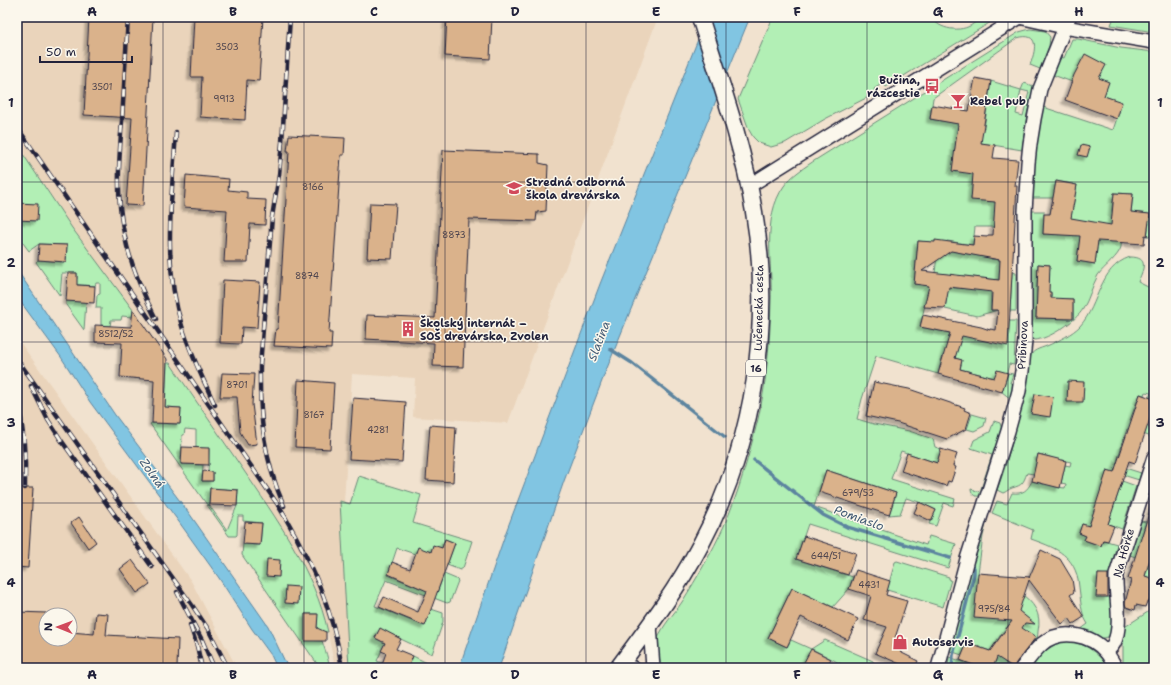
<svg xmlns="http://www.w3.org/2000/svg" width="1171" height="685" viewBox="0 0 1171 685" font-family="'Shantell Sans',sans-serif">
  <defs>
    <filter id="shadow"><feDropShadow dx="-3.5" dy="3.5" stdDeviation="1" flood-color="#0004"/></filter>
  </defs>
  <rect width="100%" height="100%" fill="#f1e2cf"/>
  <filter id="ink" filterUnits="userSpaceOnUse"><feTurbulence type="fractalNoise" baseFrequency=".025" numOctaves="2"/><feDisplacementMap in="SourceGraphic" scale="8" xChannelSelector="R" yChannelSelector="G"/><feConvolveMatrix kernelMatrix="1 2 1 2 8 2 1 2 1" color-interpolation-filters="sRGB"/></filter>
  <g filter="url(#ink)">
    <g fill="#ead4bb" fill-rule="evenodd">
      <path d="M17 17H658L508 423 413 417 415 378 352 374 344 502 340 501 349 668H335L325 619 315 590 296 552 267 504 165 355 72 228 17 145Z"/>
      <path d="M17 338 191 581 237 668H17ZM46 615H70V639H46Z"/>
    </g>
    <g fill="#b2efb5" stroke="#6a8878" fill-rule="evenodd">
      <path d="M773 17H931C939 30 961 33 973 24 976 22 978 19 980 17H999L886 87 883 83 874 89 876 93 825 119 785 143 771 147 759 143 753 137 749 130 738 99Z"/>
      <path d="M1114 17H1154V32L1111 25Z"/>
      <path d="M1030 29 1045 31 1050 37 1049 46 1040 69 1030 65C1035 52 1041 31 1017 38L933 98 930 119 984 128 991 81 1021 90 1024 83 1034 86 1027 114 1022 150 981 143 973 179 971 199 1005 203 994 227H975L973 245 947 241 946 244 918 241 914 284 991 291V310H998L977 316 945 309 947 295 928 291 920 327 1008 345 1009 321H1016L1014 365 1009 364 1007 373 995 378 960 369 962 360 943 355 938 374 876 356 862 399 857 419 874 424 909 431 933 439 935 447 941 449 937 463 901 451 891 479 955 499 953 506 944 503 936 526 929 524 936 510 919 502 906 498 900 514 889 515 896 493 826 470 814 507 926 545 929 536 956 544 948 568 808 524 796 559 853 577 849 589 833 607 792 588 768 638 787 647 791 640 811 649 825 640 873 661 875 668H849L812 649 802 668H659C658 659 656 647 658 638 663 625 674 614 682 602 697 578 712 552 724 526 739 492 749 455 758 419 767 381 770 341 771 302 773 264 761 219 784 186 792 175 805 167 817 159L1019 32ZM1021 90 1029 92 1023 116 1016 114Z"/>
      <path d="M1072 39H1078L1121 48 1154 52V96L1151 97 1154 110V260L1150 258 1154 237 1147 236 1149 223H1146L1147 214 1131 212 1133 194 1114 193C1114 198 1112 205 1112 211 1114 223 1123 235 1121 247 1119 256 1104 267 1098 275 1092 286 1089 299 1083 309 1076 321 1049 339 1035 340L1032 337 1031 333V211H1044L1043 234 1070 235 1050 214 1051 208 1061 210 1062 204 1073 206 1077 185 1056 181 1053 198H1032C1033 168 1036 137 1043 107L1113 130 1122 103 1096 93 1097 91 1053 75 1060 57 1064 58ZM1081 230 1097 248 1095 264 1077 261ZM1038 264 1050 265 1048 292 1051 293V301L1065 307V299H1073V319L1036 318Z"/>
      <path d="M17 145 72 228 133 310 132 317 122 316 121 320H111L110 326 101 325V308H96L97 295 100 294V283H96L95 286 70 284 77 279V273H62L60 296 36 262 38 260 66 262 67 245 39 244 29 251 17 235Z"/>
      <path d="M946 250 991 258V259L1000 260 999 280 935 273 937 255Z"/>
      <path d="M1130 257C1150 257 1143 270 1138 282L1154 290V399L1149 397 1151 393 1145 392 1144 395 1140 394 1130 420 1154 429 1152 437 1127 429 1116 465 1141 473 1139 480 1107 470 1099 498 1115 503 1122 481 1136 486 1122 529 1108 524 1110 518 1094 512 1089 526 1082 524 1079 533 1086 536 1084 540 1101 546 1103 540 1117 544 1109 575 1098 574 1097 596 1108 597 1112 599C1113 609 1119 639 1102 638 1095 637 1086 633 1080 630L1088 624C1082 615 1081 606 1080 595 1079 590 1079 584 1078 579 1072 553 1053 547 1031 539L1033 530 992 513 997 501 1007 504 1012 493C1023 494 1027 491 1032 481L1044 484 1045 479 1056 487 1065 488 1066 484 1061 483 1065 465 1070 466 1071 462 1062 460 1061 464 1049 461 1050 457 1038 454 1034 474 1027 473C1023 483 1023 485 1012 488 1009 489 1006 492 1003 493L997 490C1009 458 1017 424 1025 391 1026 383 1028 360 1031 355 1034 349 1043 348 1049 345 1060 340 1072 334 1080 326 1100 304 1098 268 1130 257Z"/>
      <path d="M1012 272 1016 273V311H1010Z"/>
      <path d="M66 301 86 302 84 330 66 305Z"/>
      <path d="M167 363H170C194 398 218 433 242 468 276 518 315 572 328 632L317 631V614H305V640L322 641C325 650 329 659 329 668H320L242 555 243 544 260 545 262 523 243 521V516H238L237 535 236 536H229L150 424 152 423 180 424 181 408 165 407ZM185 429 196 430V448L209 449 208 472H213V481H202L203 465 181 464 182 435H184ZM210 488 238 490 237 506 227 530 209 505Z"/>
      <path d="M1008 373 1013 374 1010 383H1014L1011 399 1002 392Z"/>
      <path d="M972 414 986 418 984 426 974 431 967 429Z"/>
      <path d="M994 421 1000 423 1002 430 982 495C976 498 971 495 971 489L980 492 992 455 971 448 974 440 990 432Z"/>
      <path d="M359 476 421 495 413 523 472 541 463 568 460 570 447 565 455 543 445 539 442 548 433 546 431 552 418 548 415 554 397 548 388 575 435 594 437 593 444 574 456 579 458 581 450 602 447 603 386 580 375 606 424 626 431 609 443 613V622L432 654 380 629 375 638 385 643 377 661 394 668H349L340 501 350 504Z"/>
      <path d="M987 520 983 536 978 573C1003 585 1046 596 1038 631 1038 635 1037 640 1035 643 1030 652 1023 660 1017 668H1014L1036 638 1006 658 1004 662 1013 668H993L998 654 1028 619 1020 612 1002 633 990 651 967 643 962 655 950 651 971 567Z"/>
      <path d="M1141 521 1146 522 1140 543 1154 548V579L1145 576 1149 562 1130 555Z"/>
      <path d="M897 561 949 577V579L951 580 943 607 887 590 895 562Z"/>
      <path d="M1154 608V668H1123V628Z"/>
      <path d="M1067 641C1089 644 1095 652 1110 668H1028C1040 656 1049 644 1067 641Z"/>
      <path d="M413 656 429 664 427 668H408Z"/>
      <path d="M949 657 981 668H948Z"/>
    </g>
    <g fill="#81c5e2" stroke="#5b849f">
      <path d="M707 17H750L605 373 564 481 499 668H459L506 532 600 284Z"/>
      <path d="M17 270 115 415 189 513 268 626 288 668H277L271 655 252 629 219 578 179 522 90 402 61 357 17 297Z"/>
    </g>
    <g fill="none" stroke-linecap="round" stroke-linejoin="round">
      <g stroke="#5b849f" stroke-width="3.5">
        <path d="M610 349 632 363 725 437"/>
        <path d="M754 460 823 515 847 527 950 558"/>
        <path d="M952 668 953 655 974 574V568L972 565"/>
      </g>
    </g>
    <g fill="#dab28b" stroke="#22223b" fill-rule="evenodd" filter="url(#shadow)">
      <path d="M89 17H153L143 206 126 205 132 118 84 115Z"/>
      <path d="M194 17H263L259 81 247 80 245 120 200 117 202 77H191Z"/>
      <path d="M447 17H492L490 59 445 56Z"/>
      <path d="M1085 54 1106 65 1099 78 1109 82 1104 96 1122 102 1117 119 1065 100 1074 75Z"/>
      <path d="M975 78 991 81 981 143 995 145 993 158 1018 160 1015 186H1017L1008 346 962 336 955 358 962 360 960 369 994 378 997 370 1008 373 1002 392 938 374 950 333 920 327 923 315 981 327 990 330V329L996 330 998 310H991L992 292 949 287 945 308 924 307 929 286 914 284 918 241 935 242V240L973 245 974 236 987 237 988 235H993L995 202 971 200 973 174 952 171 958 124 930 119 932 105 969 111ZM951 251 1000 260 999 280 922 271Z"/>
      <path d="M289 135 345 138 344 155H341L329 333H332L331 349 274 346 276 329H278L289 151H287Z"/>
      <path d="M1081 145 1090 147 1087 157 1078 155Z"/>
      <path d="M443 150 539 154V163L548 165 546 211 537 212 536 221 469 219 463 367 433 366 434 343 366 339 367 315 435 318Z"/>
      <path d="M186 175 229 179 228 190 247 192V199L266 200 265 225 250 224 248 262H224L227 210 184 207Z"/>
      <path d="M1056 181 1077 185 1071 218 1111 225 1114 193 1133 194 1131 212 1150 214 1147 236 1145 235 1144 244 1098 241 1095 264 1077 261 1080 236 1043 234 1044 214H1050Z"/>
      <path d="M17 203 38 204 37 221 17 220Z"/>
      <path d="M370 203 396 204 392 259 367 258Z"/>
      <path d="M39 244 67 245 66 262 38 260Z"/>
      <path d="M1038 264 1050 265 1049 292H1051V298L1073 299V319L1036 318Z"/>
      <path d="M68 273H77V285L95 286 94 303 66 301Z"/>
      <path d="M223 280 260 282 257 328 242 327 241 344 220 343Z"/>
      <path d="M133 310 167 359 165 407 181 408 180 424 152 423 154 380 120 377 122 343 95 342V325L131 327Z"/>
      <path d="M222 373 254 374 252 404 257 444 248 445 240 432 237 397H220Z"/>
      <path d="M298 380 334 383 330 449 295 447Z"/>
      <path d="M1068 381 1084 382 1083 402H1067Z"/>
      <path d="M874 382 909 389 965 408 964 410 971 413 966 429 947 439 898 423 866 416Z"/>
      <path d="M1035 394 1053 397 1050 417 1031 414Z"/>
      <path d="M1140 394 1154 399V407L1135 463 1129 461 1108 524 1114 526 1108 541 1103 540 1101 546 1084 540 1086 536 1079 533 1082 524 1089 526 1107 470 1114 472Z"/>
      <path d="M353 398 406 402 402 462 349 459Z"/>
      <path d="M430 425 456 427 453 482 426 480Z"/>
      <path d="M182 447 209 448V465L181 464Z"/>
      <path d="M941 449 957 454 953 466 956 467 951 482 948 481 946 486 901 471 907 453 937 463Z"/>
      <path d="M1038 454 1066 461 1060 488 1032 481Z"/>
      <path d="M826 470 896 493 889 515 819 492Z"/>
      <path d="M203 471 213 472V481H202Z"/>
      <path d="M17 488H33L28 568 17 567Z"/>
      <path d="M210 488 238 490 237 506 209 505Z"/>
      <path d="M919 502 936 510 931 521 914 513Z"/>
      <path d="M1152 504H1154V546L1145 576 1154 579V586L1149 602H1147L1145 607 1136 605 1135 610 1126 607 1125 603 1131 580 1128 579Z"/>
      <path d="M79 517 96 542 88 548 71 523Z"/>
      <path d="M245 522 262 523 260 545 243 544Z"/>
      <path d="M804 536 856 553 848 575 796 559Z"/>
      <path d="M445 539 455 543 425 626 379 607 384 597 418 612 427 591 388 574 392 562 410 569 418 547 431 552 433 545 442 548Z"/>
      <path d="M1041 550 1060 559 1072 579 1074 592 1070 595 1084 617 1073 624 1069 618 1062 624 1029 580 1019 611 1035 624 1025 623 1022 628 1036 637 1016 663 1014 668 997 657 993 668H981L960 660 967 643 990 651 1012 621 974 618 978 573 1030 577 1029 578Z"/>
      <path d="M267 559 280 560 279 577 266 576Z"/>
      <path d="M132 560 150 584 137 593 120 569Z"/>
      <path d="M856 570 890 581 886 595 907 601 895 638 904 642 900 652 918 661 915 668H909L875 653 887 627 864 620 871 596 849 589Z"/>
      <path d="M1098 574H1108V597H1096Z"/>
      <path d="M286 586 299 587 298 604 285 603Z"/>
      <path d="M792 588 858 619 848 640 801 617 787 647 768 638Z"/>
      <path d="M17 612 46 613V639H70V632L94 634 96 613 108 614 106 635 178 639 177 668H17Z"/>
      <path d="M305 614H318L317 628 326 632V641H305Z"/>
      <path d="M380 628 401 639 396 649 413 656 408 668H393L382 664 386 653 381 651 385 643 375 638Z"/>
      <path d="M811 649 831 659 825 668H801Z"/>
    </g>
    <g fill="none" stroke-linecap="round" stroke-linejoin="round">
      <defs>
        <g id="minor">
          <path d="M1019 17 1064 27 1154 42"/>
          <path d="M749 186 1020 17"/>
          <path d="M650 625 653 668"/>
          <path d="M1106 652C1109 649 1113 646 1114 643 1123 625 1115 595 1116 575L1154 457"/>
          <path d="M619 668V667L625 666 633 668"/>
          <path d="M938 668 967 559 1008 431 1019 391 1022 371 1025 340V211L1028 163 1030 144 1034 119 1040 89 1069 17"/>
          <path d="M1022 668C1028 660 1034 651 1042 644 1060 628 1091 634 1106 652 1110 657 1113 663 1116 668"/>
        </g>
        <path id="major" d="M618 668C648 628 678 588 701 544 754 444 773 323 754 212 743 145 720 81 700 17"/>
      </defs>
      <use href="#minor" stroke="#22223b" stroke-width="16"/>
      <use href="#major" stroke="#22223b" stroke-width="19"/>
      <use href="#minor" stroke="#fbf7ec" stroke-width="13"/>
      <use href="#major" stroke="#fbf7ec" stroke-width="16"/>
      <defs>
        <g id="rail">
          <path d="M128 17C126 52 124 86 122 121 119 158 116 197 124 233 130 263 142 292 156 319"/>
          <path d="M17 127 278 505C309 557 333 607 342 668"/>
          <path d="M176 132C172 196 162 263 182 326 190 353 203 379 215 405"/>
          <path d="M17 359 192 605 208 629 228 668"/>
          <path d="M31 386 48 420 61 440 152 567"/>
          <path d="M17 398C24 428 26 457 25 488"/>
          <path d="M284 506C264 460 259 416 260 366L272 217 279 175 282 142 290 17"/>
          <path d="M177 592 202 640 214 668"/>
          <path d="M190 625 197 646 202 668"/>
        </g>
      </defs>
      <use href="#rail" stroke="#22223b" stroke-width="4.5"/>
      <use href="#rail" stroke="#fbf7ec" stroke-width="3" stroke-dasharray="9" stroke-linecap="butt"/>
    </g>
  </g>
  <path fill="none" stroke="#22223b" stroke-width="1" stroke-opacity="0.55" d="M163 17V668M304 17V668M445 17V668M586 17V668M726 17V668M867 17V668M1008 17V668M17 182H1154M17 342H1154M17 503H1154"/>
  <defs>
    <symbol id="bus-bare" viewBox="-9 -9 18 18"><path d="M-5-6H5V4H4V6H2V4H-2V6H-4V4H-5ZM-3.5-4V0h7V-4ZM-3.5 1.2v1.5H-2V1.2ZM2 1.2v1.5H3.5V1.2Z" fill="#d1495b" stroke="#fbf7ec" stroke-width="2.5" paint-order="stroke"/></symbol>
    <symbol id="bar-bare" viewBox="-9 -9 18 18"><path d="M-6-5H6L.8 .8V4.5H3.5V6h-7V4.5H-.8V.8Z" fill="#d1495b" stroke="#fbf7ec" stroke-width="2.5" paint-order="stroke"/></symbol>
    <symbol id="school-bare" viewBox="-9 -9 18 18"><path d="M0-5L7-2L0 1L-7-2ZM-4 1L0 2.5L4 1V4Q0 6-4 4Z" fill="#d1495b" stroke="#fbf7ec" stroke-width="2.5" paint-order="stroke"/></symbol>
    <symbol id="building-bare" viewBox="-9 -9 18 18"><path d="M-4-6H4V6H1V3H-1V6H-4ZM-2.5-4.3h1.7v1.8h-1.7ZM.8-4.3h1.7v1.8H.8ZM-2.5-1h1.7V.8h-1.7ZM.8-1h1.7V.8H.8Z" fill="#d1495b" stroke="#fbf7ec" stroke-width="2.5" paint-order="stroke"/></symbol>
    <symbol id="shop-bare" viewBox="-9 -9 18 18"><path d="M-5-2.5h2.3a2.7 3.5 0 0 1 5.4 0H5L5.5 6h-11ZM-1.5-2.5h3a1.5 2.3 0 0 0-3 0Z" fill="#d1495b" stroke="#fbf7ec" stroke-width="2.5" paint-order="stroke"/></symbol>
  </defs>
  <g fill-rule="evenodd">
    <use href="#bus-bare" x="921" y="75" width="22" height="22"/>
    <use href="#bar-bare" x="947" y="90" width="22" height="22"/>
    <use href="#school-bare" x="503" y="177" width="22" height="22"/>
    <use href="#building-bare" x="397" y="318" width="22" height="22"/>
    <use href="#shop-bare" x="889" y="631" width="22" height="22"/>
  </g>
  <g text-anchor="middle" dominant-baseline="central" stroke-width="3" stroke-linejoin="round" paint-order="stroke">
    <g font-size="9" fill="#50464f">
      <text x="227" y="47">3503</text>
      <text x="102" y="87">3501</text>
      <text x="224" y="99">9913</text>
      <text x="313" y="187">8166</text>
      <text x="454" y="235">8873</text>
      <text x="307" y="276">8874</text>
      <text x="116" y="334">8512/52</text>
      <text x="237" y="385">8701</text>
      <text x="314" y="415">8167</text>
      <text x="378" y="430">4281</text>
      <text x="858" y="493">679/53</text>
      <text x="826" y="556">644/51</text>
      <text x="869" y="585">4431</text>
      <text x="994" y="609">975/84</text>
    </g>
    <rect fill="#fbf7ec" stroke="#636270" stroke-width="1" x="746" y="360" width="20" height="16" rx="3"/>
    <g font-size="10" font-weight="bold" fill="#22223b">
      <text x="756" y="368">16</text>
    </g>
    <g font-size="11" font-weight="bold" fill="#22223b" stroke="#fbf7ec" text-anchor="start">
      <text x="920" y="80" text-anchor="end">Bučina,<tspan x="920" dy="13">rázcestie</tspan></text>
      <text x="970" y="101">Rebel pub</text>
      <text x="526" y="182">Stredná odborná<tspan x="526" dy="13">škola drevárska</tspan></text>
      <text x="420" y="323">Školský internát –<tspan x="420" dy="13">SOŠ drevárska, Zvolen</tspan></text>
      <text x="912" y="642">Autoservis</text>
    </g>
    <g font-size="11" fill="#22223b" stroke="#fbf7ec">
      <text transform="translate(759 308) rotate(-89)">Lučenecká cesta</text>
      <text transform="translate(1023 345) rotate(-87)">Pribinova</text>
      <text transform="translate(1124 553) rotate(-74)">Na Hôrke</text>
    </g>
    <g font-size="12" font-style="italic" fill="#435b75" stroke="#fbf7ec">
      <text transform="translate(599 341) rotate(-69)">Slatina</text>
      <text transform="translate(152 473) rotate(55)">Zolná</text>
      <text transform="translate(859 518) rotate(20)">Pomiaslo</text>
    </g>
  </g>
  <rect width="1171" height="685" fill="none" stroke="#fbf7ec" stroke-width="44"/>
  <g transform="translate(58 627) rotate(271)"><circle r="19" fill="#fbf7ec" stroke="#a4a2a5"/>
  <path d="M0-3L7 15L0 10L-7 15Z" fill="#d1495b"/>
  <text y="-6" font-size="11" font-weight="bold" text-anchor="middle" fill="#22223b">N</text>
  </g>
  <path d="M40 56v6h92v-6" fill="none" stroke="#22223b" stroke-width="2"/>
  <text x="46" y="56" font-size="12" fill="#22223b" stroke="#fbf7ec" stroke-width="3" paint-order="stroke">50 m</text>
  <rect x="22" y="22" width="1127" height="641" fill="none" stroke="#22223b" stroke-width="1.5"/>
  <g font-size="13" text-anchor="middle" font-weight="bold" fill="#22223b">
    <text x="92" y="16">A</text>
    <text x="233" y="16">B</text>
    <text x="374" y="16">C</text>
    <text x="515" y="16">D</text>
    <text x="656" y="16">E</text>
    <text x="797" y="16">F</text>
    <text x="938" y="16">G</text>
    <text x="1079" y="16">H</text>
    <text x="11" y="107">1</text>
    <text x="1160" y="107">1</text>
    <text x="11" y="267">2</text>
    <text x="1160" y="267">2</text>
    <text x="11" y="427">3</text>
    <text x="1160" y="427">3</text>
    <text x="11" y="587">4</text>
    <text x="1160" y="587">4</text>
    <text x="92" y="679">A</text>
    <text x="233" y="679">B</text>
    <text x="374" y="679">C</text>
    <text x="515" y="679">D</text>
    <text x="656" y="679">E</text>
    <text x="797" y="679">F</text>
    <text x="938" y="679">G</text>
    <text x="1079" y="679">H</text>
  </g>
</svg>
